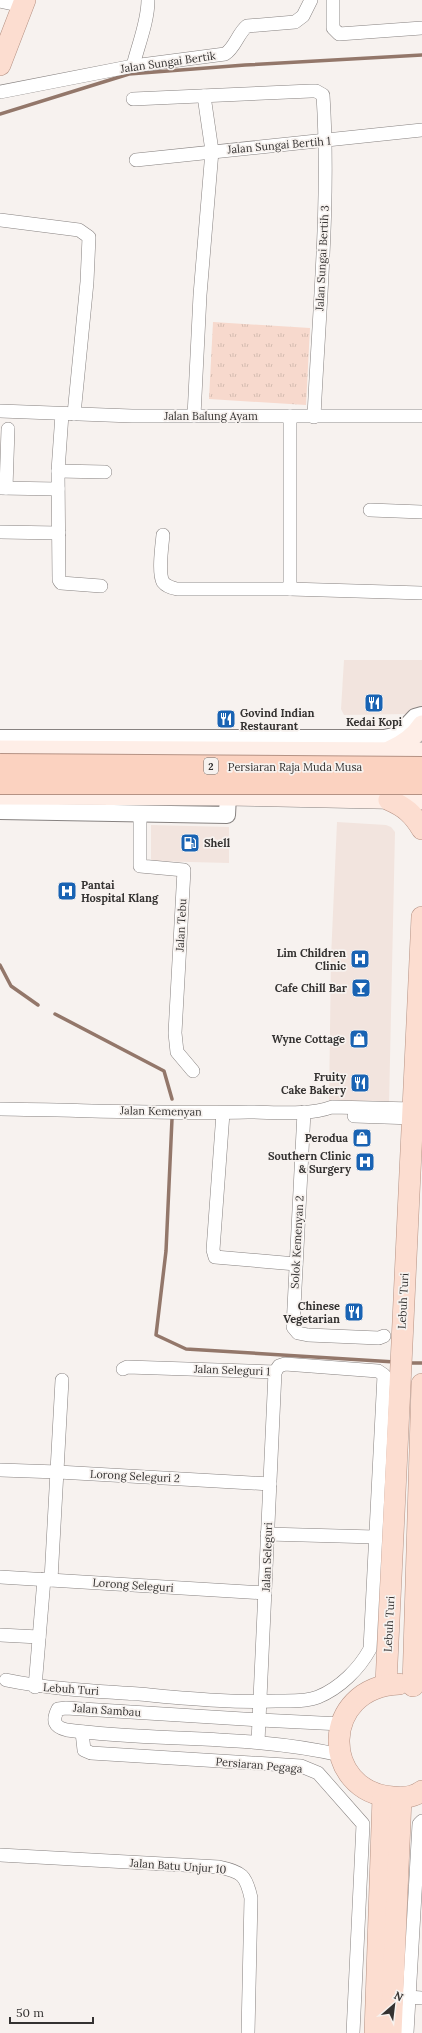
<svg xmlns="http://www.w3.org/2000/svg" width="422" height="2033" viewBox="0 0 422 2033" font-family="Lora,serif">
  <defs>
    <pattern id="park-tufts" width="24" height="20" patternUnits="userSpaceOnUse"><rect width="24" height="20" fill="#f7d9cd"/><path d="M3 7l-1-3M5 7V3M7 7l1-3M15 17l-1-3M17 17v-4M19 17l1-3" fill="none" stroke="#d4bbb0"/></pattern>
  </defs>
  <rect width="100%" height="100%" fill="#f7f2ef"/>
  <g fill="#f2e4de">
    <path d="M344 660H422V709L407 714 344 715 341 709Z"/>
    <path d="M337 822 386 825 391 827 395 832 389 1105 329 1103 331 958Z"/>
    <path d="M151 825 229 827V863L151 861Z"/>
  </g>
  <path fill="url(#park-tufts)" d="M213 322 310 328 306 405 209 399Z"/>
  <g fill="none" stroke-linecap="round" stroke-linejoin="round">
    <g stroke="#93776a" stroke-width="3.5">
      <path d="M0 114 129 74 245 65 422 55"/>
      <path d="M0 965 11 986 38 1005"/>
      <path d="M55 1014 164 1071 172 1099"/>
      <path d="M172 1119 166 1251 156 1335 186 1349 395 1362"/>
      <path d="M407 1363H422"/>
    </g>
    <defs>
      <g id="minor">
        <path d="M333 0V28L339 34 422 28"/>
        <path d="M0 1 23 6"/>
        <path d="M133 66C138 45 148 22 148 0"/>
        <path d="M0 92 133 66 225 54C235 48 238 33 247 26L295 22 303 16 311 0"/>
        <path d="M133 99 311 91H316L323 95C330 202 319 310 314 417"/>
        <path d="M136 160 422 130"/>
        <path d="M0 220 79 230 89 237 87 282 74 414"/>
        <path d="M0 411 132 416H422"/>
        <path d="M62 414 58 471 59 580 61 583 101 586"/>
        <path d="M194 416 200 295 212 151 204 96"/>
        <path d="M58 471 105 472"/>
        <path d="M0 488 58 489"/>
        <path d="M6 488 8 429"/>
        <path d="M370 510 422 512"/>
        <path d="M0 532 59 533"/>
        <path d="M163 535C162 545 158 573 163 582 166 586 172 588 177 589H290L422 593"/>
        <path d="M290 589V416"/>
        <path d="M140 814V866L184 870 175 1033 177 1052 193 1071"/>
        <path d="M0 1109C83 1110 166 1114 248 1112 275 1112 307 1116 332 1107L413 1109"/>
        <path d="M304 1112 293 1327 298 1333 308 1335 379 1338 384 1336"/>
        <path d="M223 1113 213 1250 215 1257 296 1264"/>
        <path d="M354 1116 414 1118"/>
        <path d="M123 1369 127 1367 275 1372"/>
        <path d="M0 1470 58 1472 270 1484"/>
        <path d="M267 1534 375 1537"/>
        <path d="M0 1577 265 1593"/>
        <path d="M51 1580 62 1380"/>
        <path d="M0 1635 39 1637"/>
        <path d="M6 1680C49 1689 94 1691 139 1694 184 1698 230 1703 276 1701 288 1701 306 1702 318 1697 340 1688 359 1669 370 1649L384 1375 378 1371 285 1364 279 1366 275 1372"/>
        <path d="M35 1687 44 1579"/>
        <path d="M82 1732 84 1750 91 1753 301 1766 318 1773 363 1824 353 2033"/>
        <path d="M258 1742 275 1372"/>
        <path d="M340 1755C250 1734 158 1742 67 1730 54 1727 52 1721 58 1709L66 1708 260 1720 341 1724"/>
        <path d="M0 1855 219 1867C242 1872 246 1875 251 1898L248 2033"/>
        <path d="M408 1997 422 1998"/>
        <path d="M407 2033 419 1824 422 1821"/>
      </g>
      <g id="tertiary">
        <path d="M0 738H384L398 735 415 717 422 715"/>
        <path d="M0 811 227 815 228 796"/>
      </g>
      <g id="secondary">
        <path d="M0 750 422 752"/>
        <path d="M389 751C402 745 414 738 422 725"/>
        <path d="M0 795 228 796 422 800"/>
      </g>
      <g id="primary">
        <path d="M0 65 25 0"/>
        <path d="M389 800C405 807 413 814 422 829"/>
        <path d="M386 1684 422 917"/>
        <path d="M399 1684C320 1687 320 1792 393 1797 402 1798 414 1797 422 1791"/>
        <path d="M413 1686 422 1384"/>
        <path d="M375 2033 383 1797"/>
        <path d="M391 2033 401 1798"/>
      </g>
    </defs>
    <use href="#minor" stroke="#878280" stroke-width="14"/>
    <use href="#tertiary" stroke="#878280" stroke-width="18"/>
    <use href="#secondary" stroke="#878280" stroke-width="20"/>
    <use href="#primary" stroke="#b59284" stroke-width="22"/>
    <use href="#minor" stroke="#fff" stroke-width="13"/>
    <use href="#tertiary" stroke="#fff" stroke-width="16"/>
    <use href="#secondary" stroke="#feeee7" stroke-width="19"/>
    <use href="#primary" stroke="#fcddd0" stroke-width="21"/>
    <defs>
      <g id="trunk-bridge">
        <path d="M0 765 422 768"/>
        <path d="M0 783H422"/>
      </g>
    </defs>
    <use href="#trunk-bridge" stroke="#b59284" stroke-width="24" stroke-linecap="butt"/>
    <use href="#trunk-bridge" stroke="#fbd2c0" stroke-width="22"/>
  </g>
  <defs>
    <symbol id="restaurant-square" viewBox="-11 -11 22 22"><rect x="-9" y="-9" width="18" height="18" rx="4" fill="#1963b3" stroke="#f7f2ef"/><path d="M-5-6h1v4h1v-4h1v4h1v-4h1v5L-1.5 .5V6h-2V.5L-5-1ZM5-6V6H3V1.5H1.5Q1.5-4 5-6Z" fill="#fff"/></symbol>
    <symbol id="fuel-square" viewBox="-11 -11 22 22"><rect x="-9" y="-9" width="18" height="18" rx="4" fill="#1963b3" stroke="#f7f2ef"/><path d="M-5.5-6h7V0h2V4h1.3V-2.5L3-4.5l.8-.8L6-3V5H2.5V1h-1V6h-7ZM-4.2-4.7v3.2H.2V-4.7Z" fill="#fff"/></symbol>
    <symbol id="hospital-square" viewBox="-11 -11 22 22"><rect x="-9" y="-9" width="18" height="18" rx="4" fill="#1963b3" stroke="#f7f2ef"/><path d="M-5-5h3v3.5h4V-5h3V5h-3V1.5h-4V5h-3Z" fill="#fff"/></symbol>
    <symbol id="bar-square" viewBox="-11 -11 22 22"><rect x="-9" y="-9" width="18" height="18" rx="4" fill="#1963b3" stroke="#f7f2ef"/><path d="M-6-5H6L.8 .8V4.5H3.5V6h-7V4.5H-.8V.8Z" fill="#fff"/></symbol>
    <symbol id="shop-square" viewBox="-11 -11 22 22"><rect x="-9" y="-9" width="18" height="18" rx="4" fill="#1963b3" stroke="#f7f2ef"/><path d="M-5-2.5h2.3a2.7 3.5 0 0 1 5.4 0H5L5.5 6h-11ZM-1.5-2.5h3a1.5 2.3 0 0 0-3 0Z" fill="#fff"/></symbol>
  </defs>
  <g fill-rule="evenodd">
    <use href="#restaurant-square" x="363" y="692" width="22" height="22"/>
    <use href="#restaurant-square" x="215" y="708" width="22" height="22"/>
    <use href="#fuel-square" x="179" y="832" width="22" height="22"/>
    <use href="#hospital-square" x="56" y="880" width="22" height="22"/>
    <use href="#hospital-square" x="349" y="948" width="22" height="22"/>
    <use href="#bar-square" x="350" y="977" width="22" height="22"/>
    <use href="#shop-square" x="348" y="1028" width="22" height="22"/>
    <use href="#restaurant-square" x="349" y="1072" width="22" height="22"/>
    <use href="#shop-square" x="351" y="1127" width="22" height="22"/>
    <use href="#hospital-square" x="354" y="1151" width="22" height="22"/>
    <use href="#restaurant-square" x="343" y="1301" width="22" height="22"/>
  </g>
  <g text-anchor="middle" dominant-baseline="central" stroke-width="3.5" stroke-linejoin="round" paint-order="stroke">
    <rect fill="#f7f2ef" stroke="#6e6c6a" stroke-width="1" x="204" y="758" width="14" height="16" rx="3"/>
    <g font-size="10" font-weight="bold" fill="#343231">
      <text x="211" y="766">2</text>
    </g>
    <g font-size="11" fill="#343231" stroke="#f7f2ef">
      <text transform="translate(168 62) rotate(-8)">Jalan Sungai Bertik</text>
      <text transform="translate(279 145) rotate(-5)">Jalan Sungai Bertih 1</text>
      <text transform="translate(322 258) rotate(-87)">Jalan Sungai Bertih 3</text>
      <text x="211" y="416">Jalan Balung Ayam</text>
      <text x="295" y="767">Persiaran Raja Muda Musa</text>
      <text transform="translate(181 925) rotate(-87)">Jalan Tebu</text>
      <text transform="translate(161 1111) rotate(1)">Jalan Kemenyan</text>
      <text transform="translate(297 1242) rotate(-87)">Solok Kemenyan 2</text>
      <text transform="translate(403 1301) rotate(-87)">Lebuh Turi</text>
      <text transform="translate(232 1370) rotate(2)">Jalan Seleguri 1</text>
      <text transform="translate(135 1476) rotate(3)">Lorong Seleguri 2</text>
      <text transform="translate(267 1557) rotate(-88)">Jalan Seleguri</text>
      <text transform="translate(133 1585) rotate(4)">Lorong Seleguri</text>
      <text transform="translate(389 1624) rotate(-87)">Lebuh Turi</text>
      <text transform="translate(71 1689) rotate(4)">Lebuh Turi</text>
      <text transform="translate(107 1710) rotate(4)">Jalan Sambau</text>
      <text transform="translate(259 1765) rotate(5)">Persiaran Pegaga</text>
      <text transform="translate(178 1866) rotate(4)">Jalan Batu Unjur 10</text>
    </g>
    <g font-size="11" font-weight="bold" fill="#343231" stroke="#f7f2ef" text-anchor="end">
      <text x="240" y="713" text-anchor="start">Govind Indian<tspan x="240" dy="13">Restaurant</tspan></text>
      <text x="374" y="722" text-anchor="middle">Kedai Kopi</text>
      <text x="204" y="843" text-anchor="start">Shell</text>
      <text x="81" y="885" text-anchor="start">Pantai<tspan x="81" dy="13">Hospital Klang</tspan></text>
      <text x="346" y="953">Lim Children<tspan x="346" dy="13">Clinic</tspan></text>
      <text x="347" y="988">Cafe Chill Bar</text>
      <text x="345" y="1039">Wyne Cottage</text>
      <text x="346" y="1077">Fruity<tspan x="346" dy="13">Cake Bakery</tspan></text>
      <text x="348" y="1138">Perodua</text>
      <text x="351" y="1156">Southern Clinic<tspan x="351" dy="13">&amp; Surgery</tspan></text>
      <text x="340" y="1306">Chinese<tspan x="340" dy="13">Vegetarian</tspan></text>
    </g>
  </g>
  <g transform="translate(394 2005) rotate(28)" stroke="#f7f2ef" stroke-width="3" paint-order="stroke">
  <path d="M0-3L7 15L0 10L-7 15Z" fill="#343231"/>
  <text y="-6" font-size="11" font-weight="bold" text-anchor="middle" fill="#343231">N</text>
  </g>
  <path d="M10 2017v6h83v-6" fill="none" stroke="#343231" stroke-width="2"/>
  <text x="16" y="2017" font-size="12" fill="#343231" stroke="#f7f2ef" stroke-width="3" paint-order="stroke">50 m</text>
</svg>
